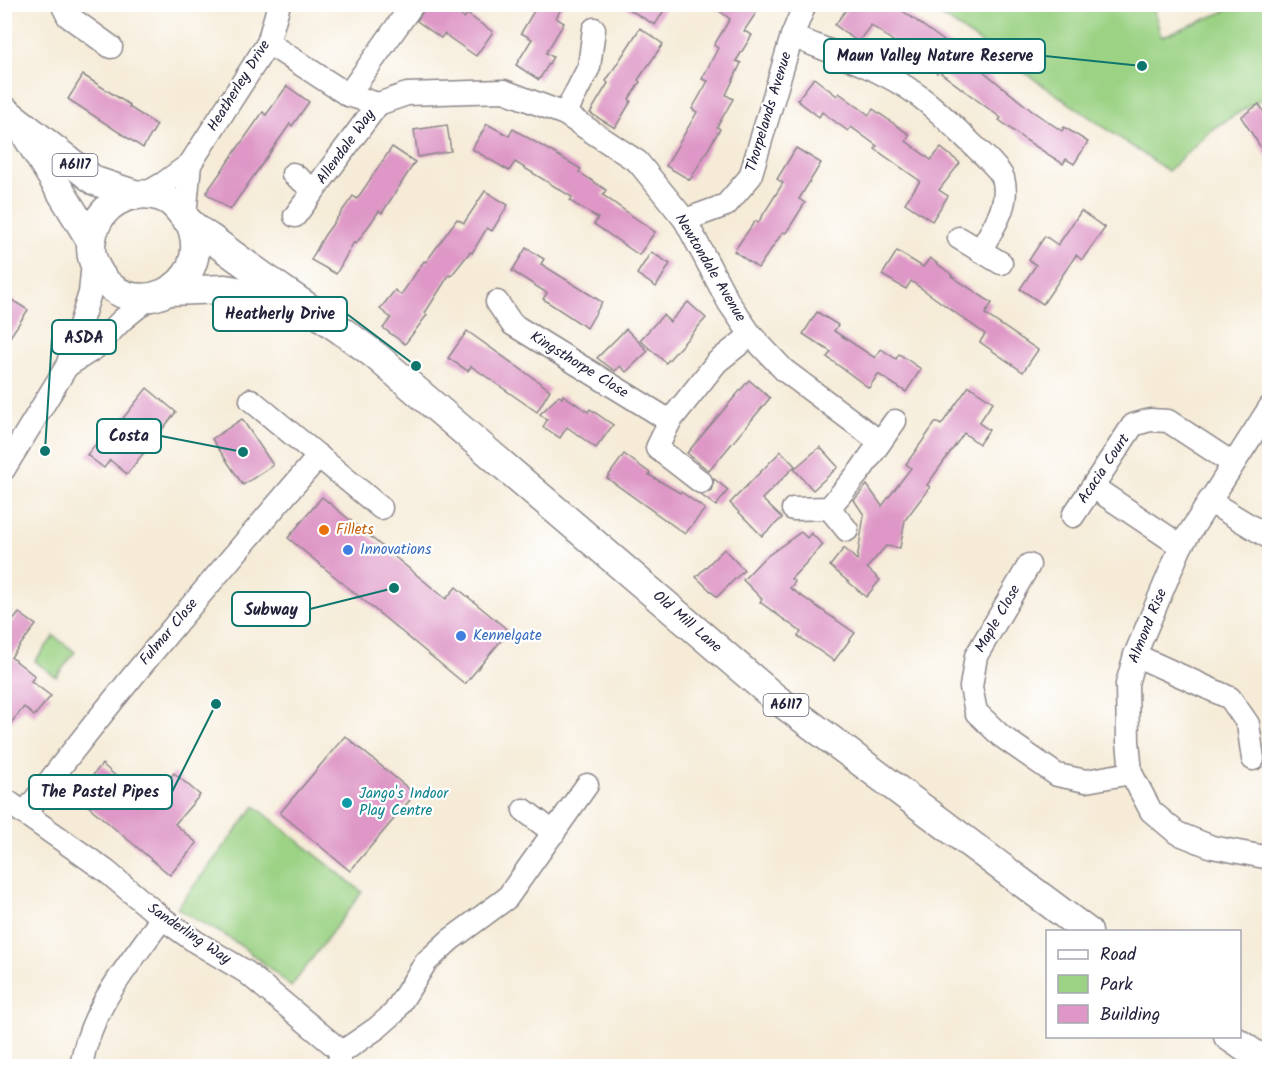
<svg xmlns="http://www.w3.org/2000/svg" width="1274" height="1071" viewBox="0 0 1274 1071" font-family="Kalam,sans-serif">
  <rect width="100%" height="100%" fill="#fff"/>
  <filter id="ink" filterUnits="userSpaceOnUse"><feTurbulence type="fractalNoise" baseFrequency=".0167" numOctaves="2"/><feDisplacementMap in="SourceGraphic" scale="12" xChannelSelector="R" yChannelSelector="G"/><feConvolveMatrix kernelMatrix="1 2 1 2 8 2 1 2 1" color-interpolation-filters="sRGB"/></filter>
  <filter id="wash" filterUnits="userSpaceOnUse"><feTurbulence type="fractalNoise" baseFrequency=".008" numOctaves="4" result="noise"/><feDisplacementMap in="SourceGraphic" scale="24" xChannelSelector="R" yChannelSelector="G"/><feGaussianBlur stdDeviation="1.35" result="paint"/><feColorMatrix in="noise" values="0 0 0 0 0 0 0 0 0 0 0 0 0 0 0 0 0 1.4 0 .05"/><feComposite in="paint" operator="in"/></filter>
  <g filter="url(#wash)">
    <rect width="100%" height="100%" fill="#f5ebd7"/>
    <g fill="#9bd284" stroke="#5e7a60" stroke-width="1.5">
      <path d="M926 5H1153L1161 37 1236 7 1237 5H1269V94L1212 129 1168 171Z"/>
      <path d="M54 636 75 652 56 677 35 661Z"/>
      <path d="M255 806 362 892 291 987C269 967 248 949 223 934 207 925 192 919 177 908Z"/>
    </g>
    <g id="blocks">
      <g fill="#de97c6">
        <path d="M427 4H445L464 18 467 14 493 32 476 56 444 34 441 38 417 21Z"/>
        <path d="M538 4H564L556 18 564 23 546 53 553 57 539 80 516 65 532 39 521 33Z"/>
        <path d="M620 4H668L655 25Z"/>
        <path d="M710 4H762L744 31 752 35 736 61 741 63 726 95 733 99 717 127 720 129 690 180 666 166 697 112 692 109 708 81 702 79 718 48 714 45 730 19Z"/>
        <path d="M850 4H893L962 54 1032 111 1062 131 1064 127 1088 142 1074 164 1066 159 1063 164 1024 139 999 120 1001 118 938 71 937 73 871 25 858 42 835 25Z"/>
        <path d="M640 28 663 44 638 80 640 82 629 99 631 101 615 128 590 113 608 83 606 81Z"/>
        <path d="M83 75 130 105 129 107 157 125 143 148 68 99Z"/>
        <path d="M814 78 837 96 839 93 869 115 873 109 910 135 906 141 931 160 941 148 960 163 939 190 948 196 932 221 905 203 920 181 875 149 877 146 851 127 848 131 822 112 819 117 797 100Z"/>
        <path d="M287 86 309 102 292 126 290 124 230 210 206 193 263 112 266 115Z"/>
        <path d="M1259 104 1269 120V160L1241 117Z"/>
        <path d="M487 124 509 136 513 129 581 169 579 172 606 190 603 195 655 232 639 255 594 224 598 218 570 201 572 197 515 162 509 171 472 149Z"/>
        <path d="M447 125 451 151 418 157 414 130Z"/>
        <path d="M392 147 415 162 382 213 379 211 356 244 354 242 336 274 311 260 324 236 353 196 357 199Z"/>
        <path d="M796 148 821 163 799 199 805 203 786 233 783 232 758 268 734 251 755 221 758 223 783 183 777 179Z"/>
        <path d="M485 191 508 205 492 231 487 228 472 253 470 252 451 276 449 275 425 313 427 315 405 344 383 328 391 318 380 309 395 290 401 295 424 261 426 262 457 219 464 223Z"/>
        <path d="M1081 211 1105 228 1082 260 1076 255 1043 304 1020 289 1036 265 1029 260 1045 236 1058 245Z"/>
        <path d="M526 248 544 259 541 264 602 302 587 328 543 299 547 293 512 271Z"/>
        <path d="M897 251 923 267 930 258 952 275 951 276 992 303 985 314 1038 350 1023 372 980 342 985 334 911 281 906 289 882 275Z"/>
        <path d="M651 252 670 264 656 287 637 274Z"/>
        <path d="M4 295 28 310 4 346Z"/>
        <path d="M688 302 706 318 666 363 640 340 663 315 670 322Z"/>
        <path d="M817 312 838 325 834 331 875 358 881 349 896 359 899 354 921 369 906 392 878 374 869 388 827 357 831 352 803 334Z"/>
        <path d="M626 329 648 351 626 372 620 366 615 371 597 358Z"/>
        <path d="M467 331 550 390 537 412 471 366 468 371 448 358Z"/>
        <path d="M749 380 770 398 709 471 687 453Z"/>
        <path d="M969 386 993 402 979 423 989 430 979 444 964 433 927 485 930 487 905 520 900 548 886 546 867 568 880 580 866 597 830 566 844 548 857 560 864 515 854 500 867 485 882 506 911 468 906 464 936 422 941 425Z"/>
        <path d="M147 388 176 412 127 474 110 460 104 468 87 455 101 438 105 441Z"/>
        <path d="M563 395 588 412 590 409 613 425 596 448 567 427 560 438 543 427 547 420 540 414 559 396 562 398Z"/>
        <path d="M242 419 273 465 243 485 212 439Z"/>
        <path d="M820 447 838 467 813 490 794 469Z"/>
        <path d="M781 451 795 466 762 499 782 518 762 536 730 503Z"/>
        <path d="M624 454 650 473 649 475 680 493 681 492 705 509 685 534 607 478Z"/>
        <path d="M714 479 728 490 716 506 701 495 711 491Z"/>
        <path d="M322 497 446 599 456 587 509 631 465 684 288 538Z"/>
        <path d="M801 532 807 538 811 533 823 545 791 579 795 582 790 588 855 633 834 661 798 636 801 632 760 602 762 599 743 580 763 559Z"/>
        <path d="M724 549 744 570 717 597 696 577Z"/>
        <path d="M19 613 36 625 11 657 35 676 31 681 51 696 34 716 24 707 4 731V632Z"/>
        <path d="M345 736 415 794 350 871 280 813Z"/>
        <path d="M102 764 148 804 174 773 200 795 175 824 197 843 170 875 76 796Z"/>
      </g>
    </g>
  </g>
  <g filter="url(#ink)">
    <use href="#blocks" fill-opacity="0" stroke="#8c8689" stroke-width="1.5"/>
    <g fill="none" stroke-linecap="round" stroke-linejoin="round">
      <defs>
        <g id="minor">
          <path d="M62 4 68 16 111 47"/>
          <path d="M792 36C830 52 871 65 906 87 931 103 951 124 972 144 980 152 999 168 1003 178 1011 205 992 229 980 251"/>
          <path d="M268 43 348 95 378 104 407 94 504 91 565 114 638 162 685 220 729 303 751 335 784 370 880 442"/>
          <path d="M348 95 413 4"/>
          <path d="M565 114 589 67 594 29"/>
          <path d="M293 174 314 190"/>
          <path d="M145 194 164 183 190 164 268 43 279 4"/>
          <path d="M185 216 190 164"/>
          <path d="M295 216 378 104"/>
          <path d="M685 220 726 205 750 177 792 36 805 4"/>
          <path d="M959 238 1001 263"/>
          <path d="M497 302 512 324 670 421"/>
          <path d="M67 366 95 348 122 320 149 298"/>
          <path d="M251 400 381 508"/>
          <path d="M1270 407 1181 546 1135 655 1127 684 1128 741 1131 773 1151 811 1177 833 1212 847 1270 858"/>
          <path d="M4 469 67 366 90 293 93 262"/>
          <path d="M701 482 657 448 670 421 717 362 751 335"/>
          <path d="M1093 487 1181 546"/>
          <path d="M1209 501 1270 538"/>
          <path d="M829 508 847 530"/>
          <path d="M793 509 829 508 860 471 895 421"/>
          <path d="M1073 516 1133 425 1150 420 1168 421 1232 463"/>
          <path d="M1029 565 976 656 971 687 976 712 1001 736 1057 775 1086 781 1131 773"/>
          <path d="M1135 655 1230 698 1248 724 1253 759"/>
          <path d="M4 799 106 871 162 918 196 942 246 972 342 1052"/>
          <path d="M524 810 554 833"/>
          <path d="M25 813C118 690 218 573 319 456"/>
          <path d="M81 1066C91 1006 128 967 162 918"/>
          <path d="M337 1066 342 1052 377 1028 394 1013 426 962 450 940 507 898 587 785"/>
        </g>
        <g id="major">
          <path d="M4 110 95 181 137 195"/>
          <path d="M26 135 91 241"/>
          <path d="M190 223C218 289 124 330 95 265 88 251 91 234 98 221 110 199 137 189 161 197 176 202 180 214 191 224 197 230 205 235 213 240 266 281 323 315 376 356L774 697 1088 932"/>
          <path d="M169 291 225 289 291 300"/>
          <path d="M1228 1036 1270 1065"/>
        </g>
      </defs>
      <use href="#minor" stroke="#8c8689" stroke-width="25"/>
      <use href="#major" stroke="#8c8689" stroke-width="31"/>
      <use href="#minor" stroke="#fff" stroke-width="22"/>
      <use href="#major" stroke="#fff" stroke-width="28"/>
    </g>
  </g>
  <circle fill="#e8710a" stroke="#fff" stroke-width="2" cx="324" cy="530" r="6"/>
  <g fill="#3f7fe0" stroke="#fff" stroke-width="2">
    <circle cx="348" cy="550" r="6"/>
    <circle cx="461" cy="636" r="6"/>
  </g>
  <circle fill="#0f9aa8" stroke="#fff" stroke-width="2" cx="347" cy="803" r="6"/>
  <g text-anchor="middle" dominant-baseline="central" stroke-width="4.5" stroke-linejoin="round" paint-order="stroke">
    <g fill="#fff" stroke="#646476" stroke-width="1.5">
      <rect x="52.5" y="154" width="45" height="22" rx="4.5"/>
      <rect x="763.5" y="694" width="45" height="22" rx="4.5"/>
    </g>
    <g font-size="14" font-weight="bold" fill="#22223b">
      <text x="75" y="165">A6117</text>
      <text x="786" y="705">A6117</text>
    </g>
    <g font-size="15" fill="#22223b" stroke="#fff">
      <text transform="translate(239 86) rotate(-58)">Heatherley Drive</text>
      <text transform="translate(769 112) rotate(-73)">Thorpelands Avenue</text>
      <text transform="translate(346 147) rotate(-54)">Allendale Way</text>
      <text transform="translate(710 268) rotate(59)">Newtondale Avenue</text>
      <text transform="translate(579 365) rotate(32)">Kingsthorpe Close</text>
      <text transform="translate(1104 469) rotate(-56)">Acacia Court</text>
      <text transform="translate(998 619) rotate(-60)">Maple Close</text>
      <text transform="translate(687 622) rotate(41)">Old Mill Lane</text>
      <text transform="translate(1148 626) rotate(-68)">Almond Rise</text>
      <text transform="translate(169 632) rotate(-50)">Fulmar Close</text>
      <text transform="translate(189 934) rotate(34)">Sanderling Way</text>
    </g>
    <g font-size="15" fill="#c56008" stroke="#fff" text-anchor="start">
      <text x="336" y="530">Fillets</text>
    </g>
    <g font-size="15" fill="#366cbe" stroke="#fff" text-anchor="start">
      <text x="360" y="550">Innovations</text>
      <text x="473" y="636">Kennelgate</text>
    </g>
    <g font-size="15" fill="#0d838f" stroke="#fff" text-anchor="start">
      <text x="359" y="794">Jango's Indoor<tspan x="359" dy="17">Play Centre</tspan></text>
    </g>
  </g>
  <path fill="none" stroke="#0f766e" stroke-width="2" d="M1142 66L1045 56M416 366L347 314M45 451L52 337M243 452L161 436M394 588L310 609M216 704L172 792"/>
  <g fill="#0f766e" stroke="#fff" stroke-width="2">
    <circle cx="1142" cy="66" r="6"/>
    <circle cx="416" cy="366" r="6"/>
    <circle cx="45" cy="451" r="6"/>
    <circle cx="243" cy="452" r="6"/>
    <circle cx="394" cy="588" r="6"/>
    <circle cx="216" cy="704" r="6"/>
  </g>
  <g fill="#fff" stroke="#0f766e" stroke-width="2">
    <rect x="824" y="39" width="221" height="34" rx="6"/>
    <rect x="213" y="297" width="134" height="34" rx="6"/>
    <rect x="52" y="320" width="64" height="34" rx="6"/>
    <rect x="97" y="419" width="64" height="34" rx="6"/>
    <rect x="232" y="592" width="78" height="34" rx="6"/>
    <rect x="29" y="775" width="143" height="34" rx="6"/>
  </g>
  <g font-size="16" text-anchor="middle" font-weight="bold" fill="#22223b">
    <text x="935" y="61">Maun Valley Nature Reserve</text>
    <text x="280" y="319">Heatherly Drive</text>
    <text x="84" y="343">ASDA</text>
    <text x="129" y="441">Costa</text>
    <text x="271" y="615">Subway</text>
    <text x="100" y="797">The Pastel Pipes</text>
  </g>
  <rect width="1274" height="1071" fill="none" stroke="#fff" stroke-width="24"/>
  <rect x="1046" y="930" width="195" height="108" fill="#ffffff" stroke="#a7a7b1" stroke-width="1.5"/>
  <rect x="1058" y="950" width="30" height="9" fill="#ffffff" stroke="#a7a7b1" stroke-width="1.5"/>
  <text x="1100" y="960" font-size="18" fill="#22223b">Road</text>
  <rect x="1058" y="975" width="30" height="18" fill="#9bd284" stroke="#a7a7b1" stroke-width="1.5"/>
  <text x="1100" y="990" font-size="18" fill="#22223b">Park</text>
  <rect x="1058" y="1005" width="30" height="18" fill="#de97c6" stroke="#a7a7b1" stroke-width="1.5"/>
  <text x="1100" y="1020" font-size="18" fill="#22223b">Building</text>
</svg>
